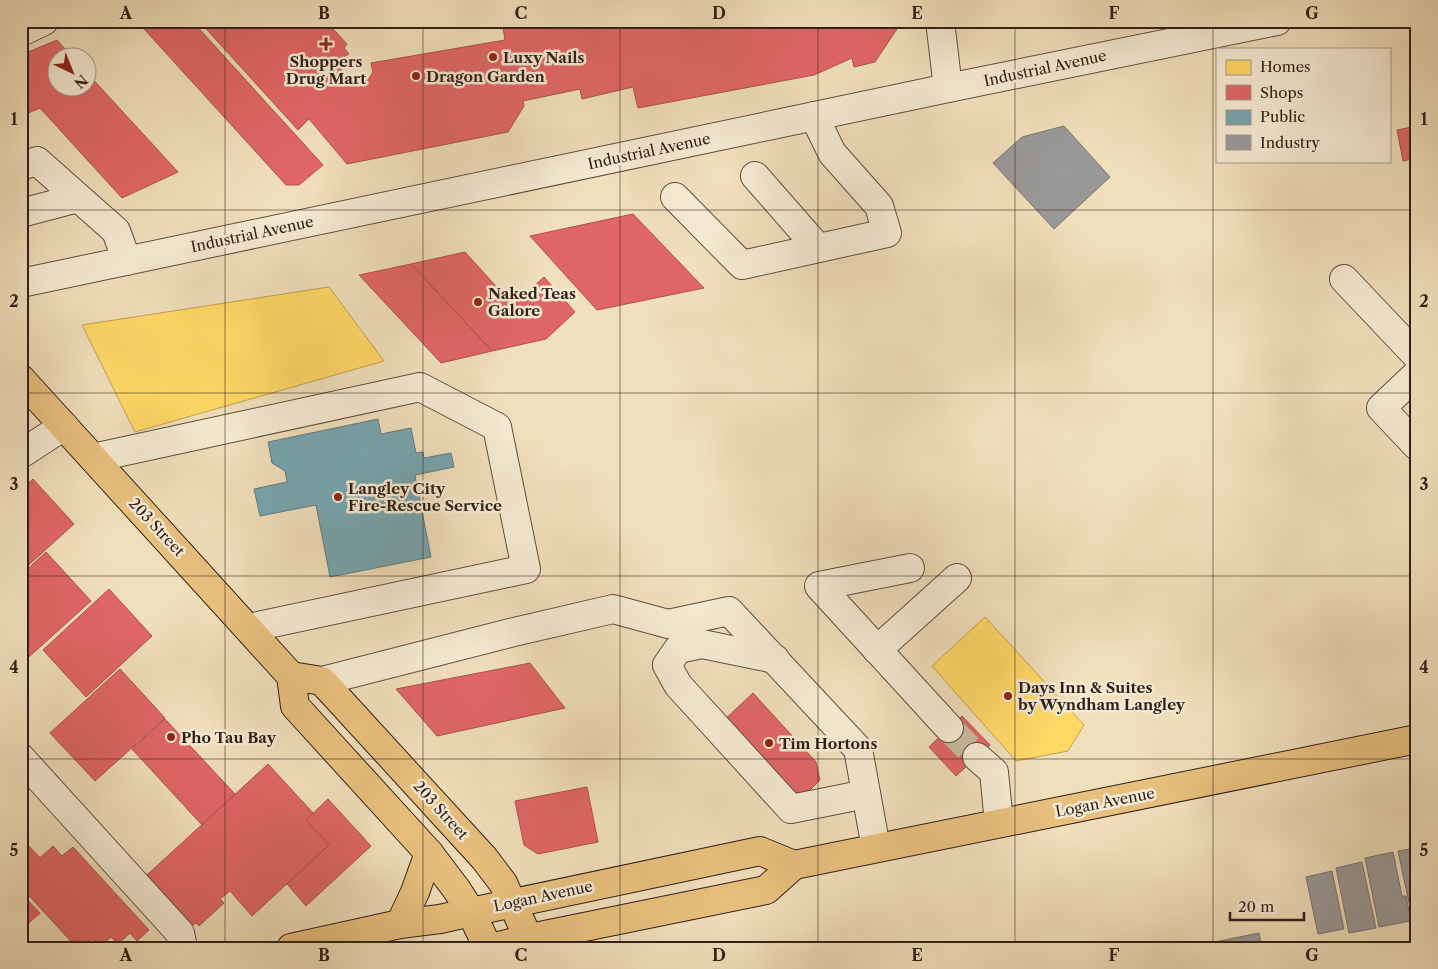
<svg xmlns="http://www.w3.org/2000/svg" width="1438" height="969" viewBox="0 0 1438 969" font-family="'Libre Caslon Text',serif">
  <rect width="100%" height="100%" fill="#f0dfbb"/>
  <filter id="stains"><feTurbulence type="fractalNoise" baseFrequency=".004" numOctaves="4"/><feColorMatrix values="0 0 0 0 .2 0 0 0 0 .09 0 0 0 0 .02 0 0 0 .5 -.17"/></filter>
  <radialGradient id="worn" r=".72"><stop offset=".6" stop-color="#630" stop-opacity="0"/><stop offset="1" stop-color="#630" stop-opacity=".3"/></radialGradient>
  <g fill="#ffd966" stroke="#c1a14f">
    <path d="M329 287 384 361 135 432 82 325Z"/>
    <path d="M985 617 1084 725 1068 751 1016 761 932 666Z"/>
  </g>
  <g fill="#e06666" stroke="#ab514f">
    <path d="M144 21H192L323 165 299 185H286L144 29Z"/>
    <path d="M199 21H326L347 44 344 48 349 54 345 56 340 66 346 80 352 84H361L368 80 373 72 371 63 505 40 502 21H895L897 29 875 62 854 67 852 58 814 75 638 108 633 87 582 99 580 89 523 101 524 106 508 132 347 164 309 119 298 130Z"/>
    <path d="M57 40 73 58H58V88H88V74L178 172 122 198 40 108 21 116V55Z"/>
    <path d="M1417 126V158L1403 161 1397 130Z"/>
    <path d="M633 214 704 288 597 310 530 236Z"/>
    <path d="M465 252 513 305 544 277 575 312 546 339 492 351 411 264Z"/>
    <path d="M411 264 492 351 441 363 359 275Z"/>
    <path d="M33 479 74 524 21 572V489Z"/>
    <path d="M46 552 91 601 21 664V575Z"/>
    <path d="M109 589 152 636 86 697 43 650Z"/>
    <path d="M530 663 565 708 437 736 396 689Z"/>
    <path d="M120 669 165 718 95 781 50 733Z"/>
    <path d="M753 693 816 762 820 780 803 797 782 789 721 723Z"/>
    <path d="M962 716 990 745 956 776 929 747Z"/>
    <path d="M165 719 235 794 202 825 132 749Z"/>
    <path d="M268 764 313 813 306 820 329 845 252 916 230 891 220 899 224 903 199 926 196 923 193 925 147 875Z"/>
    <path d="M587 787 598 842 538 854 524 845 515 801Z"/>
    <path d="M328 799 371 846 306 906 287 884 329 845 306 820Z"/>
    <path d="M29 846 40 858 53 846 62 856 73 847 149 930 137 941 130 933 118 944 111 937 99 947 92 939 83 948H77L21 887V853Z"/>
    <path d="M21 893 40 913 21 930Z"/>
  </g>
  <path fill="#76a5af" stroke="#617d82" d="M378 419 381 434 411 428 416 453 423 452 424 458 451 453 454 467 415 475 431 557 330 577 316 505 260 516 254 489 287 482 285 471 272 463 268 442Z"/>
  <g fill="#999" stroke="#797473">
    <path d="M1064 126 1110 177 1054 229 993 163 1022 137Z"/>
    <path d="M1417 848V911L1411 912 1398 851Z"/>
    <path d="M1393 852 1402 896H1406L1411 921 1379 927 1365 858Z"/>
    <path d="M1362 862 1376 928 1349 933 1336 868Z"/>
    <path d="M1332 871 1344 929 1318 934 1306 877Z"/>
    <path d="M1259 933 1262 948H1185Z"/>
  </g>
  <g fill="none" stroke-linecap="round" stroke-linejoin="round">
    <path stroke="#c9b99b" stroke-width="28" stroke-dasharray="28 14" stroke-linecap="butt" d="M949 728 977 757"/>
    <defs>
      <g id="minor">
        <path d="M940 21 948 88"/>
        <path d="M21 32 44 21"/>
        <path d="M21 166 37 161 116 231 127 261"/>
        <path d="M755 176 818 248"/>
        <path d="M675 197 742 265 887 233 879 206 832 153 814 116"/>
        <path d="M21 213 78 198"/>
        <path d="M1344 279 1417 356"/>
        <path d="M21 283 948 88 1277 21"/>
        <path d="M1417 374 1381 408 1417 446"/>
        <path d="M21 454 64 426"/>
        <path d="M93 458 420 387 497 427 526 569 249 628"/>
        <path d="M910 568 819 586 949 728"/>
        <path d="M877 650 957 578"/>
        <path d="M775 659 702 644 678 649 667 665 678 685 791 809 866 794"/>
        <path d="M322 681 514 632 613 609 668 624 729 611 858 749 876 848"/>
        <path d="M977 757 994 772 999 823"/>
        <path d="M21 758 180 933 183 948"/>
      </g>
      <g id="major">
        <path d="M21 379 291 676 295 706 429 853 457 890 471 912 488 948"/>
        <path d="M291 676 322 681 484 858 503 883 533 948"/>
        <path d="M400 924 415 892 429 853"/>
        <path d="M291 948 400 924 440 919 471 912 760 851 794 865"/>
        <path d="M491 948 530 938 766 890 794 865 1417 739"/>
      </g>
    </defs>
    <use href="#minor" stroke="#5f4f42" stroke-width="30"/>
    <use href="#major" stroke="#2f1f19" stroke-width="30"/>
    <use href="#minor" stroke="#f5ead3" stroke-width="28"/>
    <use href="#major" stroke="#e8c07e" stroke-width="28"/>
  </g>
  <path fill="none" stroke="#2f1f19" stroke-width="1" stroke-opacity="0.55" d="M225 21V948M423 21V948M620 21V948M818 21V948M1015 21V948M1213 21V948M21 210H1417M21 393H1417M21 576H1417M21 759H1417"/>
  <g fill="#8f2418" stroke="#f5ead3" stroke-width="2">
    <path d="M323.5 36.5h5v5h5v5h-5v5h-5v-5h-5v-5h5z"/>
    <circle cx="493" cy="57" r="5"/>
    <circle cx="416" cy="76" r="5"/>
    <circle cx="478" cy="302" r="5"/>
    <circle cx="338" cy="497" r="5"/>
    <circle cx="1008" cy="696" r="5"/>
    <circle cx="171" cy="737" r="5"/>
    <circle cx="769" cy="743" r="5"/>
  </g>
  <g text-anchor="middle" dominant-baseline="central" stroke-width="5" stroke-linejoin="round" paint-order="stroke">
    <g font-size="15" font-weight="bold" fill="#2f1f19" stroke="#f5ead3" text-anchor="start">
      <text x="503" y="57">Luxy Nails</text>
      <text x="326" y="61" text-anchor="middle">Shoppers<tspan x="326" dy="17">Drug Mart</tspan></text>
      <text x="426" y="76">Dragon Garden</text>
      <text x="488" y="293">Naked Teas<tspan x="488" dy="17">Galore</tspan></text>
      <text x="348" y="488">Langley City<tspan x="348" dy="17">Fire-Rescue Service</tspan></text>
      <text x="1018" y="687">Days Inn &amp; Suites<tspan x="1018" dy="17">by Wyndham Langley</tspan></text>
      <text x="181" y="737">Pho Tau Bay</text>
      <text x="779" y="743">Tim Hortons</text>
    </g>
    <g font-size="15" fill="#2f1f19" stroke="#f5ead3">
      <text transform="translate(1045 68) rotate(-12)">Industrial Avenue</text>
      <text transform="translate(649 151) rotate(-12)">Industrial Avenue</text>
      <text transform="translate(252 234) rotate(-12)">Industrial Avenue</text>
      <text transform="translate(157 527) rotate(47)">203 Street</text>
      <text transform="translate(1105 802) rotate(-11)">Logan Avenue</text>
      <text transform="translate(441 810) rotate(48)">203 Street</text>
      <text transform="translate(543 896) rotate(-12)">Logan Avenue</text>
    </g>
  </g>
  <rect width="1438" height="969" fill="none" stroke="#f0dfbb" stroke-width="55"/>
  <rect x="1216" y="48" width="175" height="115" fill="#f5ead3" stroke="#a69989"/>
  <rect x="1226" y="60" width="25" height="15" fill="#ffd966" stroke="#a69989"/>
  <text x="1260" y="72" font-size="15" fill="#2f1f19">Homes</text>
  <rect x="1226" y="85" width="25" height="15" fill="#e06666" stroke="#a69989"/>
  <text x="1260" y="98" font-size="15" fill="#2f1f19">Shops</text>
  <rect x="1226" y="110" width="25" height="15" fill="#76a5af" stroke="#a69989"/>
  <text x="1260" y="122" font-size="15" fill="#2f1f19">Public</text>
  <rect x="1226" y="135" width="25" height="15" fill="#999999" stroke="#a69989"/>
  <text x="1260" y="148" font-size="15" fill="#2f1f19">Industry</text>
  <g transform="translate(72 72) rotate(137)"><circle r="24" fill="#f5ead3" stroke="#a69989"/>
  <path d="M0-4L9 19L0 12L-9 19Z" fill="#8f2418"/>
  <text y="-8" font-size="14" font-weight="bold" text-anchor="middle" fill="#2f1f19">N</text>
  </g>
  <path d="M1230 912v8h74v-8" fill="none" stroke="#2f1f19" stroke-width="2.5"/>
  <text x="1238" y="912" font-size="15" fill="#2f1f19" stroke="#f5ead3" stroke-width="4" paint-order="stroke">20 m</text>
  <rect x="28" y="28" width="1382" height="914" fill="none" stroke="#2f1f19" stroke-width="2"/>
  <g font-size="16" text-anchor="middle" font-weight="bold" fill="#2f1f19">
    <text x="126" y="19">A</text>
    <text x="324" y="19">B</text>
    <text x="521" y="19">C</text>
    <text x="719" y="19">D</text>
    <text x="917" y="19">E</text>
    <text x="1114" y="19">F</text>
    <text x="1312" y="19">G</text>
    <text x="14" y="125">1</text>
    <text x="1424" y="125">1</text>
    <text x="14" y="307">2</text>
    <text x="1424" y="307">2</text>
    <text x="14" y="490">3</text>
    <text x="1424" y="490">3</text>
    <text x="14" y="673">4</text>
    <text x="1424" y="673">4</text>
    <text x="14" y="856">5</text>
    <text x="1424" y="856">5</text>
    <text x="126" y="961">A</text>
    <text x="324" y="961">B</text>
    <text x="521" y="961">C</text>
    <text x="719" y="961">D</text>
    <text x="917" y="961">E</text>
    <text x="1114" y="961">F</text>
    <text x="1312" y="961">G</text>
  </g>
  <rect width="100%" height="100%" filter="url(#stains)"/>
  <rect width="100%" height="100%" fill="url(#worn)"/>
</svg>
